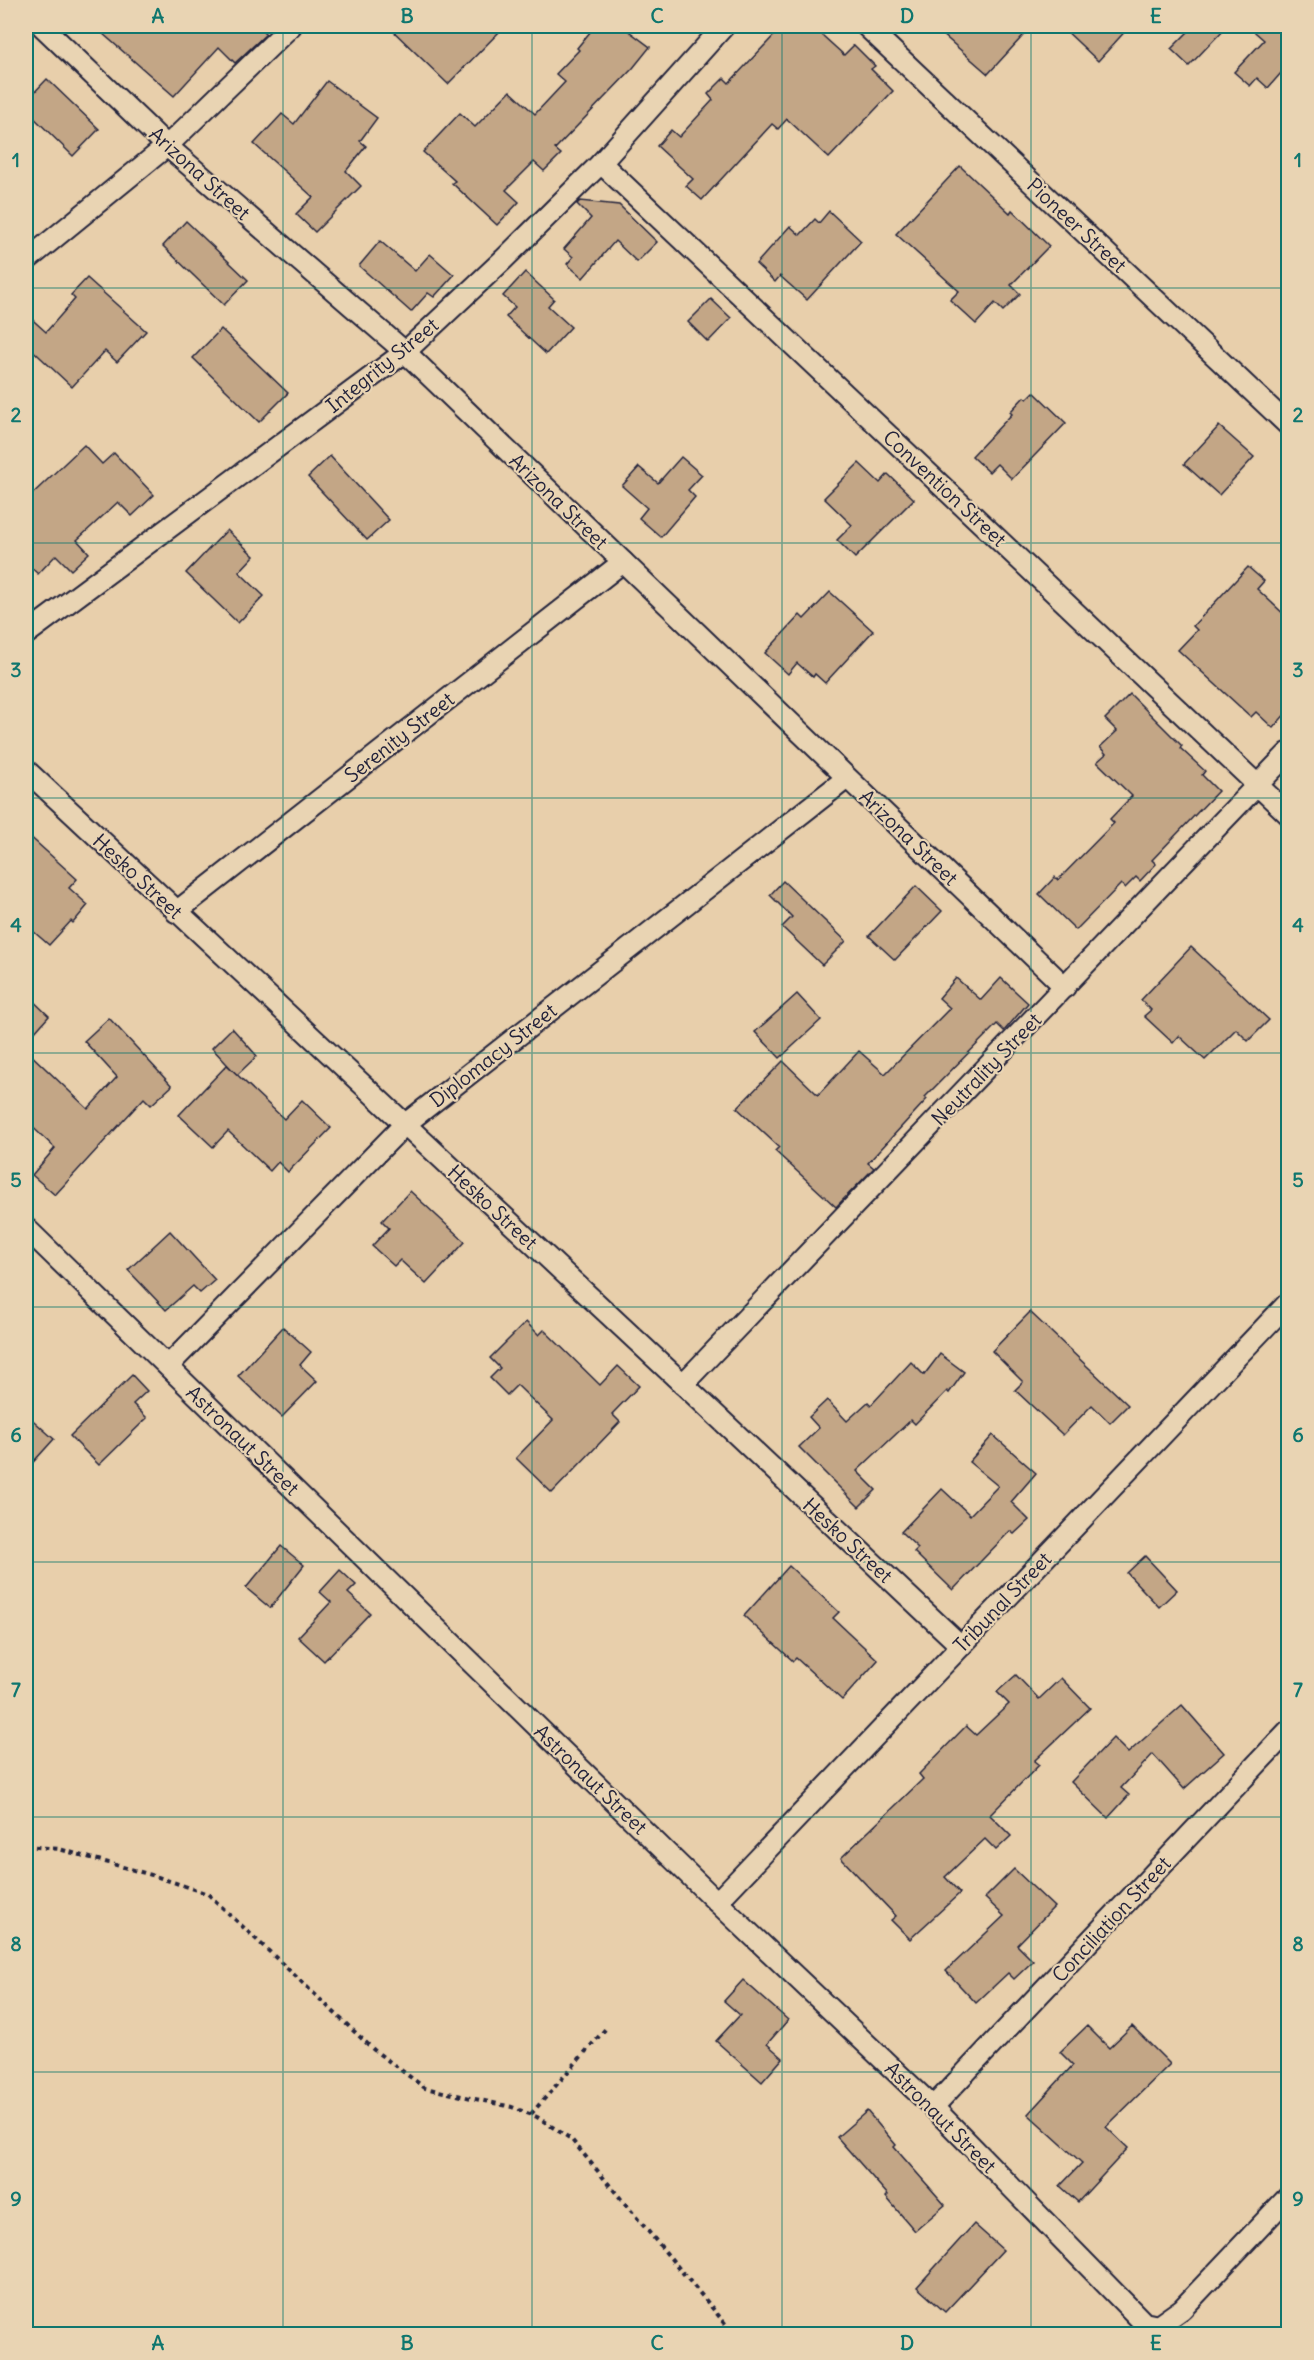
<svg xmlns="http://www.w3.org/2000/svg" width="1314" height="2360" viewBox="0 0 1314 2360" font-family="Delius,sans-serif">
  <rect width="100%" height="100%" fill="#e8cfab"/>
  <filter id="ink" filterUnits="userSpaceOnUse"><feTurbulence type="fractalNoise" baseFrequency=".0167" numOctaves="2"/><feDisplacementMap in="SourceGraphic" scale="12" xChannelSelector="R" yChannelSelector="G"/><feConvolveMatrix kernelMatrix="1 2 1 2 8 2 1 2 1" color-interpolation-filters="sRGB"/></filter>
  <g filter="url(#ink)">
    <g fill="#c3a686" stroke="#22223b" stroke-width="1.5">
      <path d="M94 26H258L266 34 235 63 219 47 174 96Z"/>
      <path d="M388 26H505L448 84Z"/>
      <path d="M595 26H622L650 47 633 68 555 149 561 154 544 171 534 162 506 190 519 202 497 225 452 183 455 181 423 152 460 113 475 127 510 91 535 114 565 82 556 74 579 50 577 48Z"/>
      <path d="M783 26H812L844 55 854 45 875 66 871 69 893 91 829 158 787 119 778 129 772 124 702 200 686 186 693 179 657 146 671 130 679 137 713 100 708 94 724 78 729 83Z"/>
      <path d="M933 26H1032L988 74Z"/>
      <path d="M1061 26H1130L1098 61Z"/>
      <path d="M1194 26H1227L1189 66 1171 49Z"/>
      <path d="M1248 26H1288V65L1268 88 1257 78 1250 86 1234 72 1264 40Z"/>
      <path d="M47 79 99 129 73 156 26 110V101Z"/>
      <path d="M327 81 377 118 360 141 366 146 346 171 361 186 315 232 296 214 313 197 254 144 282 114 294 124Z"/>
      <path d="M960 166 1010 213 1012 210 1049 246 1011 285 1020 294 1003 311 995 303 976 324 950 300 959 291 896 234Z"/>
      <path d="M580 201 619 205 657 242 637 262 615 241 583 278 567 264 573 257 564 249 591 218 577 204Z"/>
      <path d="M829 211 861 241 807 300 780 276 775 282 756 264 790 226 800 235 815 219 819 223Z"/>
      <path d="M186 221 248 280 224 305 163 246Z"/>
      <path d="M380 241 415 271 430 254 454 275 434 297 428 293 411 312 359 266Z"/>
      <path d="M525 272 554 299 548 306 571 327 546 354 506 317 515 307 503 296Z"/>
      <path d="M87 278 146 331 117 362 105 351 72 387 26 344V314L46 332 75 299 71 295Z"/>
      <path d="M711 299 731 318 708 342 688 322Z"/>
      <path d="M221 329 288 393 259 422 193 358Z"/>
      <path d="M1034 392 1066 423 1012 479 997 464 989 472 972 456 1012 414 1010 412 1024 397 1027 399Z"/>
      <path d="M1219 426 1254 457 1219 495 1184 464Z"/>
      <path d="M84 445 102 464 114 453 154 495 132 516 118 502 77 540 89 553 71 570 56 555 38 574 26 563V500Z"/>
      <path d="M330 456 389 520 367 540 308 477Z"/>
      <path d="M681 457 702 475 688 490 695 497 661 537 639 518 647 508 622 486 639 467 658 483Z"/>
      <path d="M859 463 880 483 888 474 914 499 855 558 837 540 852 525 824 498Z"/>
      <path d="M227 530 254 556 239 572 264 596 238 623 186 573Z"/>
      <path d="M1248 567 1264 581 1257 589 1288 618V711L1273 728 1256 712 1251 717 1178 650 1197 630 1193 626Z"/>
      <path d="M830 592 873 631 825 683 815 674 813 677 797 663 788 674 765 653 800 615 804 619Z"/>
      <path d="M1130 694 1182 746 1180 748 1205 771 1202 775 1218 791 1152 860 1156 864 1140 881 1136 877 1125 888 1121 884 1076 930 1039 894 1055 877 1058 880 1114 823 1110 819 1132 796 1097 762 1106 754 1100 747 1117 731 1105 719Z"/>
      <path d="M26 833 77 879 69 888 88 905 73 923 71 921 49 945 26 925Z"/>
      <path d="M783 881 846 941 822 965 782 927 792 917 770 895Z"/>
      <path d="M916 886 942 911 895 960 869 936Z"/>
      <path d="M1191 947 1269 1020 1248 1041 1236 1029 1205 1060 1179 1036 1173 1043 1144 1016 1151 1010 1141 1000Z"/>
      <path d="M956 978 981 1000 1001 978 1028 1003 1004 1031 997 1024 925 1097 927 1099 868 1163 874 1168 836 1207 775 1151 779 1147 737 1108 783 1061 818 1095 859 1051 885 1074 950 1008 939 998Z"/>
      <path d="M26 994 49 1016 26 1042Z"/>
      <path d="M797 994 821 1020 780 1058 755 1032Z"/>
      <path d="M109 1018 172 1086 151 1105 144 1098 55 1195 32 1175 55 1148 26 1121V1050L88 1109 117 1077 84 1041Z"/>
      <path d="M232 1028 257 1056 237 1075 212 1048Z"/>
      <path d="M227 1065 284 1119 302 1100 331 1128 288 1172 278 1162 270 1171 228 1131 213 1147 179 1115Z"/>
      <path d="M410 1191 465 1242 426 1284 400 1260 394 1266 372 1246 389 1228 382 1221Z"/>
      <path d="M170 1231 215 1280 200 1293 193 1286 166 1310 128 1270Z"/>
      <path d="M1030 1312 1128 1405 1110 1423 1092 1405 1063 1435 1015 1390 1023 1382 992 1351Z"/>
      <path d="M526 1322 539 1335 544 1330 600 1385 618 1366 639 1386 612 1414 620 1422 552 1493 516 1458 553 1420 517 1385 507 1395 490 1378 500 1368 490 1358Z"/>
      <path d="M283 1327 311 1352 300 1365 317 1381 282 1417 238 1376Z"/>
      <path d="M940 1354 964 1372 949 1393 947 1391 915 1424 911 1420 857 1471 876 1490 859 1507 799 1447 819 1428 809 1417 827 1400 847 1421 868 1402 871 1405 911 1362 924 1375Z"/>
      <path d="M132 1375 147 1391 133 1404 147 1418 99 1465 70 1436Z"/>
      <path d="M26 1414 54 1439 26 1470Z"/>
      <path d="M993 1435 1036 1473 1011 1502 1029 1520 1014 1534 1010 1531 953 1590 914 1552 918 1548 901 1532 942 1489 970 1515 998 1486 969 1462Z"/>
      <path d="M281 1546 304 1565 270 1608 246 1588Z"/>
      <path d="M1145 1556 1177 1590 1159 1607 1127 1573Z"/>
      <path d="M789 1566 839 1612 833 1618 878 1660 842 1700 796 1658 793 1661 744 1616Z"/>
      <path d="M340 1570 356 1585 348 1593 370 1613 324 1661 298 1637 331 1602 320 1592Z"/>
      <path d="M1016 1675 1039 1699 1061 1678 1090 1708 1034 1761 1039 1765 990 1815 1011 1836 996 1850 985 1839 945 1877 960 1893 910 1939 891 1920 896 1916 841 1858 923 1779 919 1774 966 1726 976 1735 1009 1704 997 1692Z"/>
      <path d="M1182 1705 1224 1753 1184 1789 1153 1754 1121 1788 1129 1795 1108 1818 1071 1782 1113 1738 1128 1753Z"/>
      <path d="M1014 1869 1054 1907 1017 1945 1033 1961 1014 1979 1008 1973 976 2003 946 1971 1004 1916 985 1898Z"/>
      <path d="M743 1980 788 2020 767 2044 783 2058 762 2082 716 2041 740 2015 724 2001Z"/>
      <path d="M1087 2026 1109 2048 1132 2026 1170 2064 1106 2127 1128 2148 1078 2202 1060 2186 1082 2163 1028 2114 1073 2065 1060 2052Z"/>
      <path d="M867 2111 896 2145 894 2147 945 2205 915 2231 886 2197 888 2195 837 2137Z"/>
      <path d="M974 2224 1003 2250 945 2312 917 2287Z"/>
    </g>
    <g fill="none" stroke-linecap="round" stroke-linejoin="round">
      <defs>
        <g id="minor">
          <path d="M42 26 167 146 405 352 1065 987"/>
          <path d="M866 26 1288 425"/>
          <path d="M601 163 1288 814"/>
          <path d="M26 261 167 146 291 26"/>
          <path d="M26 634 405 352 504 259 601 163 724 26"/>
          <path d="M26 770 683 1384 961 1646"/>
          <path d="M176 912 623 562"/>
          <path d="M26 1228 717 1902 933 2107 1144 2323 1158 2326 1182 2309 1288 2197"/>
          <path d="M168 1366 404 1125 847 778"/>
          <path d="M683 1384 1288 753"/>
          <path d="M717 1902 1288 1303"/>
          <path d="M933 2107 1288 1731"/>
        </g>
      </defs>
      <use href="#minor" stroke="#22223b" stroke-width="24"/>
      <g stroke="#22223b" stroke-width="4" stroke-dasharray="4.5 4.5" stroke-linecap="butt">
        <path d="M26 1846 59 1849 155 1876 208 1894 374 2050 425 2088 512 2107 537 2117 571 2139 734 2334"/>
        <path d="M531 2114 608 2026"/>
      </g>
      <use href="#minor" stroke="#e9d4b3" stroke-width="20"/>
    </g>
  </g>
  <path fill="none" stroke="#0f766e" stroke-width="1.5" stroke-opacity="0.55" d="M283 26V2334M532 26V2334M782 26V2334M1031 26V2334M26 288H1288M26 543H1288M26 798H1288M26 1053H1288M26 1307H1288M26 1562H1288M26 1817H1288M26 2072H1288"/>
  <g text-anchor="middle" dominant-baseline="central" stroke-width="4.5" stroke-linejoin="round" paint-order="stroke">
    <g font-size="20" fill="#22223b" stroke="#e9d4b3">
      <text transform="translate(200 173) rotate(42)">Arizona Street</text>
      <text transform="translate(1077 225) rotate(43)">Pioneer Street</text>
      <text transform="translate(382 365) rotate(-39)">Integrity Street</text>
      <text transform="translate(945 488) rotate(43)">Convention Street</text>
      <text transform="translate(559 501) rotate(44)">Arizona Street</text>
      <text transform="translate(399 737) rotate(-38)">Serenity Street</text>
      <text transform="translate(909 837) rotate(44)">Arizona Street</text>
      <text transform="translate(138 876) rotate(43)">Hesko Street</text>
      <text transform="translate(493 1055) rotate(-38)">Diplomacy Street</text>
      <text transform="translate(986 1069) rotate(-46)">Neutrality Street</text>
      <text transform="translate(493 1207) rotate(43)">Hesko Street</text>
      <text transform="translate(243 1440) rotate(44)">Astronaut Street</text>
      <text transform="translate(848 1540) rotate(43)">Hesko Street</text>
      <text transform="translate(1002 1602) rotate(-46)">Tribunal Street</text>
      <text transform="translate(591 1779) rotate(44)">Astronaut Street</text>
      <text transform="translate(1111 1919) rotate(-47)">Conciliation Street</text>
      <text transform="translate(941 2117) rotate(45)">Astronaut Street</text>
    </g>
  </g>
  <rect width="1314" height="2360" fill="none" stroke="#e9d4b3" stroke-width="66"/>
  <rect x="33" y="33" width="1248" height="2294" fill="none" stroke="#0f766e" stroke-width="2"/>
  <g font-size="20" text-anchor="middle" font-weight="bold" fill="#0f766e">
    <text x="158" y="23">A</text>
    <text x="407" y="23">B</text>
    <text x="657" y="23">C</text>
    <text x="907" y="23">D</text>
    <text x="1156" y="23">E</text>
    <text x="16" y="167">1</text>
    <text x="1298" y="167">1</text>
    <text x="16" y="422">2</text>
    <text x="1298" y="422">2</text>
    <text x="16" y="677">3</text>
    <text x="1298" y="677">3</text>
    <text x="16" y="932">4</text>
    <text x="1298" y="932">4</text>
    <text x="16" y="1187">5</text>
    <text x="1298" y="1187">5</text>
    <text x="16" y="1442">6</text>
    <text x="1298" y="1442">6</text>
    <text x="16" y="1697">7</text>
    <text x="1298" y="1697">7</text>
    <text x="16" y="1951">8</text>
    <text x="1298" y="1951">8</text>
    <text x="16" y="2206">9</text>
    <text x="1298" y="2206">9</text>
    <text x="158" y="2350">A</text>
    <text x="407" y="2350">B</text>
    <text x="657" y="2350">C</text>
    <text x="907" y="2350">D</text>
    <text x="1156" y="2350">E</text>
  </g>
</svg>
